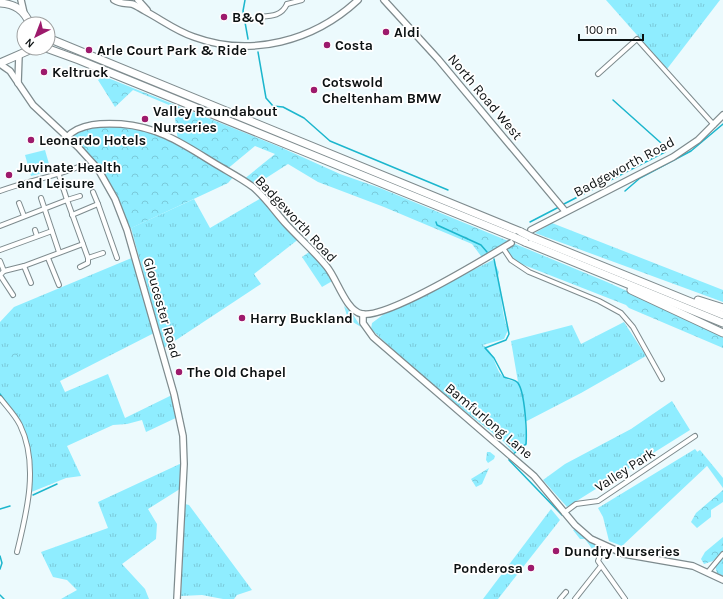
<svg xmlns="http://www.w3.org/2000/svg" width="723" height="599" viewBox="0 0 723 599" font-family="Karla,sans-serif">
  <defs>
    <pattern id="grass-tufts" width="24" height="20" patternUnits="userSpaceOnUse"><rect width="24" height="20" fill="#8fedff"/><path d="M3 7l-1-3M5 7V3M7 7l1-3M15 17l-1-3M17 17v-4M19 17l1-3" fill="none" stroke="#7acada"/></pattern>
    <pattern id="forest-crowns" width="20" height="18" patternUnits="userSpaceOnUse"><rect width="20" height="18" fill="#8fedff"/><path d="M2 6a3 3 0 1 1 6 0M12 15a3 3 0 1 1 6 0" fill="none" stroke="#7acada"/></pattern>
  </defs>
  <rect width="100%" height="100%" fill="#ecfafd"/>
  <g fill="url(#grass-tufts)">
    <path d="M606 0H720L667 69Z"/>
    <path d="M263 197 300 238 254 274 261 284 164 348 131 228 194 199 210 228Z"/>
    <path d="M134 257 156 332 60 381 65 392 108 374 125 418 174 394 180 416 146 432 142 420 127 424 113 425 67 446 81 476 66 478 29 493V469L23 432 0 398V322L14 307Z"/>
    <path d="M493 260 499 272 498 277C502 295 501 313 508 330L504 339 483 345C496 353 494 370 504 377 507 380 514 381 518 382L511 341 572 325 581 344 624 322 646 356 581 393 525 422 527 445 514 453 503 441 424 379 371 329 372 323 384 314Z"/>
    <path d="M344 306 352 313 361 327 348 319Z"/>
    <path d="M672 401 690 430 567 507 543 480 565 464 631 429Z"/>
    <path d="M695 449 708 465 622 546 609 541 603 517 598 508Z"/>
    <path d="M184 462 183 487 148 509 157 524 156 539 122 564 145 589 149 599H61L77 590 67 580 53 577 41 552 108 528 98 502Z"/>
    <path d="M185 504 189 505 252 590 237 595 234 599H223L202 595 181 596Z"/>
    <path d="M551 509 560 520 498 599H483Z"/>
    <path d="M575 529 596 546 597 553H595L585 539H580L573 530Z"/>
  </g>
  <g fill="url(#forest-crowns)">
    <path d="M103 76 280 147 340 174 380 188 607 282 691 320 723 337V348L629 308 626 305 511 260 503 249 484 260 472 244 384 207 318 182 288 164 252 187 243 180 275 154 255 146 226 170 235 175 228 183 127 230 109 186 67 137 79 127 134 125 178 141 174 110 169 105 133 90 115 107 98 80Z"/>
    <path d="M552 223 723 290V302L535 233Z"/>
    <path d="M312 250 334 280 322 287 302 257Z"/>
    <path d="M13 350 22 359 10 364 5 353Z"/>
    <path d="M700 450 723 478V488L697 452Z"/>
    <path d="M487 452H490L495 456 494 459 488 463 486 460Z"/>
    <path d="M489 468 482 484 476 487 471 479Z"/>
    <path d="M723 490V502L711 510V517L697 528 691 522 696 513Z"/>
    <path d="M723 537V551L713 561 704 564 701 559 705 552Z"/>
    <path d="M723 557V576L717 573 715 566Z"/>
  </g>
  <path fill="#8fedff" d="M45 150 51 171 31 176 25 155Z"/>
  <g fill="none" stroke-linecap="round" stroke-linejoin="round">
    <g stroke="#1cb6cd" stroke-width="1.5">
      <path d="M245 0 243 11 248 39"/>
      <path d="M258 52 266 98 273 106 283 107 304 118 330 141 448 190"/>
      <path d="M625 191 640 178 691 151 723 124"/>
      <path d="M562 205 665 152 661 143 613 100"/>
      <path d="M436 222 437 225 481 245 487 252"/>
      <path d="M530 222 559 207"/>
      <path d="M494 259 509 334 506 340 485 348 494 358 504 377C508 379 515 379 518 383 525 393 527 432 526 444L512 455"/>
      <path d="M0 394 8 405"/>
      <path d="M510 457 509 460 562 515"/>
      <path d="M33 495 57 484"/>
      <path d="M0 509 10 506"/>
      <path d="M0 556 2 563 0 569"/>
      <path d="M0 595 4 599"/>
    </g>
    <defs>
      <g id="street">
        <path d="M287 4 302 0"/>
        <path d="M257 17C270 16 281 17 287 4"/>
        <path d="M598 74 637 39 714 125"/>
        <path d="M59 175 67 200 80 196"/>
        <path d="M0 191C27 181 54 177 81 166"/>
        <path d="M93 192 98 204"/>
        <path d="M41 198 52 231"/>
        <path d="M19 203 24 216"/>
        <path d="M72 215 98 204 117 258"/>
        <path d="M0 226 67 200 88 258V263L80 267"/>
        <path d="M35 230 37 236"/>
        <path d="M503 248 511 260 529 272 599 301 621 313 633 327 662 379"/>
        <path d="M0 250 52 231 59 252"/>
        <path d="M48 258 59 285"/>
        <path d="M88 258 103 253"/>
        <path d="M0 261 4 271 24 266 83 244"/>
        <path d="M24 266 31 283"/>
        <path d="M4 271 0 275 13 295"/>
        <path d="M0 398C7 407 15 415 20 425 39 464 27 512 17 552"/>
        <path d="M564 513 576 504 598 501 695 436"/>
        <path d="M604 546 598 561 625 599"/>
        <path d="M708 572 723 554"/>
        <path d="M560 599 566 592"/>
        <path d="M575 599 601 566"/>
      </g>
      <g id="secondary">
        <path d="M21 0 24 13"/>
        <path d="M114 0C120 4 125 3 132 4 136 5 141 9 145 11 162 20 176 31 194 37 251 58 314 41 358 0"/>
        <path d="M138 0 147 10"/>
        <path d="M384 0 438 59 565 211"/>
        <path d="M0 64 10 71 33 105 78 147 98 169 115 199 127 230 174 394 183 436 184 464 177 599"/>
        <path d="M18 83 19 55"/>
        <path d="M67 137C80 123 103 123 121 124 159 127 183 144 214 163 227 171 241 178 253 187 266 198 276 213 287 225 300 239 315 252 327 267 337 279 346 311 362 314 387 319 486 258 511 243"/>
        <path d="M531 230 673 157 698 140 723 115"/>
        <path d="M363 314V323L373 337 534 476 575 525 591 539 624 554 693 566 723 580"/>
      </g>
      <g id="highway">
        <path d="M0 3C15 4 24 10 30 24"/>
        <path d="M48 38 521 232"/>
        <path d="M46 48 79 60 514 237"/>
        <path d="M0 63 32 49 41 48"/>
        <path d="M531 237 723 315"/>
        <path d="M525 242 723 323"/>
        <path d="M631 290 723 333"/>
        <path d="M698 300 723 308"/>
      </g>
    </defs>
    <use href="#street" stroke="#7e8b8e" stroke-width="6"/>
    <use href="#secondary" stroke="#7e8b8e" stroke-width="8"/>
    <use href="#highway" stroke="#7e8b8e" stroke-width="9"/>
    <use href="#street" stroke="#fff" stroke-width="4"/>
    <use href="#secondary" stroke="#fff" stroke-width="5.5"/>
    <use href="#highway" stroke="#fff" stroke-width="7"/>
    <defs>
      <g id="highway-bridge">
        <path d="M521 232 531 237"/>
        <path d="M514 237 525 242"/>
      </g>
    </defs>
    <use href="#highway-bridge" stroke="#7e8b8e" stroke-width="9" stroke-linecap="butt"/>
    <use href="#highway-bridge" stroke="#fff" stroke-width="7"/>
  </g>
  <g fill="#9d1a6c" stroke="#fff" stroke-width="1.5">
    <circle cx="224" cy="17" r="4"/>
    <circle cx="386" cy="32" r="4"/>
    <circle cx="327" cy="45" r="4"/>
    <circle cx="89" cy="50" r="4"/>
    <circle cx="44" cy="72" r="4"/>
    <circle cx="314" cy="90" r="4"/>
    <circle cx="145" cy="119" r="4"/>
    <circle cx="31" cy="140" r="4"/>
    <circle cx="9" cy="175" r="4"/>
    <circle cx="242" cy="318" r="4"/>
    <circle cx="179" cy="372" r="4"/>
    <circle cx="556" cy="551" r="4"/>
    <circle cx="531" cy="568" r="4"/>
  </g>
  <g text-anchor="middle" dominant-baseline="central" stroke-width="3.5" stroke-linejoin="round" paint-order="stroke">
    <g font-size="14" font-weight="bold" fill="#0c1112" stroke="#fff" text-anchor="start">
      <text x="232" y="17">B&amp;Q</text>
      <text x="394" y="32">Aldi</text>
      <text x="335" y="45">Costa</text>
      <text x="97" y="50">Arle Court Park &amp; Ride</text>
      <text x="52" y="72">Keltruck</text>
      <text x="322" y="82">Cotswold<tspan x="322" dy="16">Cheltenham BMW</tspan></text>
      <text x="153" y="111">Valley Roundabout<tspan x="153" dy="16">Nurseries</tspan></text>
      <text x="39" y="140">Leonardo Hotels</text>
      <text x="17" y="167">Juvinate Health<tspan x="17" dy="16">and Leisure</tspan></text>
      <text x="250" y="318">Harry Buckland</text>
      <text x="187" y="372">The Old Chapel</text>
      <text x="564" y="551">Dundry Nurseries</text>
      <text x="523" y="568" text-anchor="end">Ponderosa</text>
    </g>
    <g font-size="14" fill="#0c1112" stroke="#fff">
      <text transform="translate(485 97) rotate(50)">North Road West</text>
      <text transform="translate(624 167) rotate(-28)">Badgeworth Road</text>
      <text transform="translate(296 219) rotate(47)">Badgeworth Road</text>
      <text transform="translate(162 308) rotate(74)">Gloucester Road</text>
      <text transform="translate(489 421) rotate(40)">Bamfurlong Lane</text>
      <text transform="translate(625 470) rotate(-33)">Valley Park</text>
    </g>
  </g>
  <g transform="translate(36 36) rotate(222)"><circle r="19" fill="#ffffff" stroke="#9ea0a0"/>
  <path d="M0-3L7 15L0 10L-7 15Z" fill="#9d1a6c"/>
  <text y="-6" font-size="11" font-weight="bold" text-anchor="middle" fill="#0c1112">N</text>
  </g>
  <path d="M579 34v6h64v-6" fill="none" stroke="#0c1112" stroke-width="2"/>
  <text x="585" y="34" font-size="12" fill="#0c1112" stroke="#ffffff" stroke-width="3" paint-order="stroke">100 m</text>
</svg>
